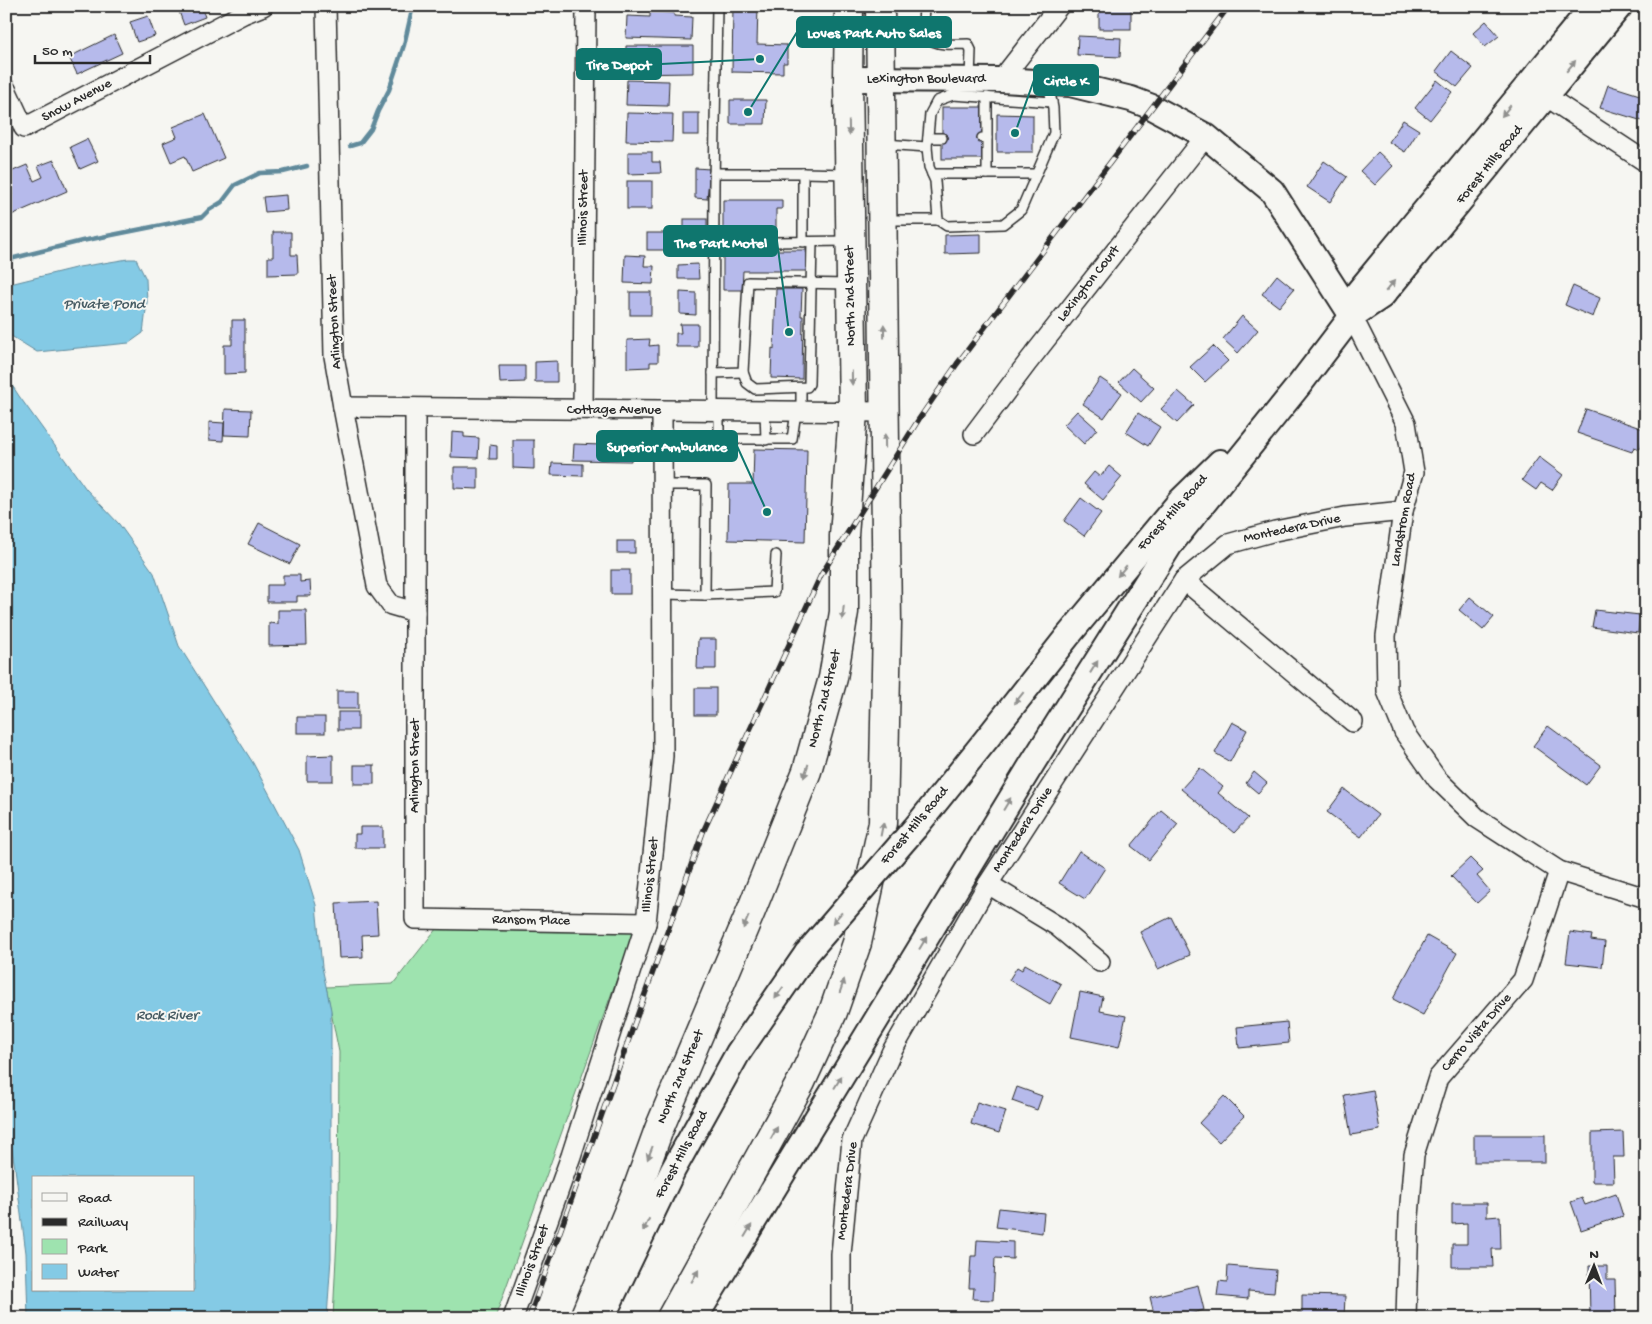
<svg xmlns="http://www.w3.org/2000/svg" width="1652" height="1324" viewBox="0 0 1652 1324" font-family="'Gochi Hand',sans-serif">
  <rect width="100%" height="100%" fill="#f6f6f2"/>
  <filter id="ink" filterUnits="userSpaceOnUse"><feTurbulence type="fractalNoise" baseFrequency=".02" numOctaves="2"/><feDisplacementMap in="SourceGraphic" scale="10" xChannelSelector="R" yChannelSelector="G"/><feConvolveMatrix kernelMatrix="1 2 1 2 8 2 1 2 1" color-interpolation-filters="sRGB"/></filter>
  <g filter="url(#ink)">
    <path fill="#9ee3af" stroke="#64876d" d="M440 924 634 931 495 1318H333L338 1217 339 1052 326 987 393 984Z"/>
    <g fill="#84cae5" stroke="#608a9b" fill-rule="evenodd">
      <path d="M128 259H136L146 279 147 302 143 333 129 343 37 352 8 334 6 335V285L79 267Z"/>
      <path d="M6 376 19 396 86 489 119 524 154 573 179 646 253 763 299 850 316 905 322 967 331 1010V1258L327 1318H28L26 1253 15 1168 6 1116ZM34 1178H194V1290H34Z"/>
    </g>
    <g fill="none" stroke-linecap="round" stroke-linejoin="round">
      <g stroke="#608a9b" stroke-width="4.5">
        <path d="M350 146 360 143 371 129 378 111 389 90 404 45 413 6"/>
        <path d="M6 260 82 241 202 217 209 210 222 202 235 185 260 173 283 172 307 166"/>
      </g>
    </g>
    <g fill="#b6baeb" stroke="#2b2b2b">
      <path d="M177 6H201L205 17 184 25Z"/>
      <path d="M733 6H758L757 44 787 45V63H783V73L732 72Z"/>
      <rect x="1099" y="9" width="32" height="20"/>
      <path d="M650 12 674 13V16L692 17 691 40 626 38 627 16 650 17Z"/>
      <path d="M148 16 155 36 137 42 130 22Z"/>
      <path d="M1486 21 1499 36 1485 47 1473 33Z"/>
      <path d="M114 35 122 53 77 74 69 57Z"/>
      <path d="M1078 36 1121 38 1120 57 1077 55Z"/>
      <path d="M626 46H693V73L626 74Z"/>
      <path d="M1451 51 1473 68 1457 87 1436 71Z"/>
      <path d="M627 80 669 81 668 106 626 105Z"/>
      <path d="M1437 80 1452 92 1430 120 1415 108Z"/>
      <path d="M1608 85 1646 97V122L1600 108Z"/>
      <path d="M730 100H766L765 124H730Z"/>
      <rect x="942" y="107" width="40" height="52"/>
      <path d="M627 113 673 114 672 142 626 141Z"/>
      <rect x="683" y="113" width="16" height="22"/>
      <path d="M205 114 224 158 192 172 185 156 171 162 163 143 177 137 173 127Z"/>
      <path d="M997 114 1033 115V152H997Z"/>
      <path d="M1403 120 1419 130 1405 152 1389 142Z"/>
      <path d="M87 139 98 161 80 169 70 147Z"/>
      <path d="M628 152H652V162H660L661 173 628 174Z"/>
      <path d="M1378 152 1393 166 1375 185 1360 171Z"/>
      <path d="M54 160 67 191 9 216 6 209V198L12 195 6 181V174L27 165 34 181 43 177 38 166Z"/>
      <path d="M1324 161 1347 177 1330 202 1307 187Z"/>
      <path d="M695 168 710 169 707 199 695 198Z"/>
      <rect x="627" y="181" width="25" height="28"/>
      <path d="M286 195 287 210 265 212 263 197Z"/>
      <path d="M723 200H782V209H776V234L723 235Z"/>
      <rect x="684" y="219" width="23" height="23"/>
      <path d="M273 232H291V255H297L298 274 268 275V257H273Z"/>
      <rect x="647" y="233" width="19" height="17"/>
      <path d="M981 234V253L945 254V235Z"/>
      <path d="M723 250H808V271H743L742 290H723Z"/>
      <path d="M625 255 645 256 644 266H654L653 284 624 283Z"/>
      <path d="M698 264 699 279H678V265Z"/>
      <path d="M1277 275 1294 289 1279 307 1262 294Z"/>
      <path d="M1573 286 1600 298 1593 317 1565 305Z"/>
      <path d="M776 289H802L801 316H803L802 379 771 378 772 348 774 349Z"/>
      <rect x="630" y="292" width="21" height="23"/>
      <path d="M680 292 696 293V315L680 314Z"/>
      <path d="M1242 316 1258 330 1238 353 1223 339Z"/>
      <path d="M232 320H245V373L224 374V345H232Z"/>
      <path d="M680 324H698V347H676V333H681Z"/>
      <path d="M650 339 649 346 658 345V362H650V367L627 368V340Z"/>
      <path d="M1213 346 1228 361 1205 382 1190 367Z"/>
      <path d="M557 361V382H535V362Z"/>
      <path d="M499 366H525V382L500 383Z"/>
      <path d="M1132 368 1154 388 1141 402 1119 382Z"/>
      <path d="M1100 378 1122 393 1104 418 1083 404Z"/>
      <path d="M1178 391 1194 405 1177 423 1161 409Z"/>
      <path d="M225 409 251 410 250 436 224 435Z"/>
      <path d="M1586 409 1646 430 1640 449 1634 447 1632 452 1577 433Z"/>
      <path d="M1077 411 1097 429 1084 444 1064 425Z"/>
      <path d="M1138 413 1160 427 1148 446 1126 432Z"/>
      <path d="M209 422 224 423 223 441 209 440Z"/>
      <path d="M452 432 464 433V437L479 438 478 458 451 457Z"/>
      <path d="M601 437 632 438 631 461 573 460 574 444 601 445Z"/>
      <path d="M513 440H534V469L513 468Z"/>
      <path d="M490 445 497 446V459H489Z"/>
      <path d="M754 449 807 450 805 542 728 540 729 484H753Z"/>
      <path d="M1539 457 1563 475 1552 490 1541 483 1536 490 1522 480Z"/>
      <path d="M552 463 583 464V476L551 475Z"/>
      <path d="M1109 466 1122 477 1103 500 1084 484 1094 472 1100 477Z"/>
      <path d="M454 467H478V489L454 488Z"/>
      <path d="M1081 498 1101 513 1084 536 1064 521Z"/>
      <path d="M259 523 300 544 290 564 248 544Z"/>
      <rect x="617" y="541" width="18" height="12"/>
      <rect x="611" y="570" width="19" height="24"/>
      <path d="M283 575H300V582L310 581 311 596H297V602H267V585H283Z"/>
      <path d="M1470 597 1494 617 1483 630 1459 610Z"/>
      <path d="M278 610H306L307 645 269 646V623L278 624Z"/>
      <path d="M1595 610 1640 615 1638 633 1592 627Z"/>
      <path d="M698 639H716V669H697Z"/>
      <rect x="695" y="688" width="21" height="27"/>
      <rect x="337" y="691" width="21" height="18"/>
      <rect x="338" y="712" width="20" height="18"/>
      <rect x="297" y="717" width="28" height="16"/>
      <path d="M1232 722 1247 730 1230 762 1215 753Z"/>
      <path d="M1548 726 1601 765 1586 785 1533 746Z"/>
      <path d="M333 755V781H307V756Z"/>
      <rect x="354" y="765" width="20" height="19"/>
      <path d="M1200 768 1223 787 1218 793 1248 818 1234 833 1181 789Z"/>
      <path d="M1254 772 1267 783 1258 793 1246 783Z"/>
      <path d="M1344 789 1378 815 1361 837 1327 812Z"/>
      <path d="M1161 810 1178 824 1149 860 1131 846Z"/>
      <path d="M360 827H383V848H355V834H360Z"/>
      <path d="M1079 851 1105 868 1085 899 1059 883Z"/>
      <path d="M1470 858 1483 871 1477 876 1490 891 1477 903 1451 876Z"/>
      <path d="M376 901 378 934 362 935 363 957 339 958 336 903Z"/>
      <path d="M1171 917 1190 955 1158 969 1140 932Z"/>
      <path d="M1570 932 1592 935 1591 940 1605 942 1602 967 1566 963Z"/>
      <path d="M1427 936 1457 953 1423 1015 1393 999Z"/>
      <path d="M1025 964 1061 984 1050 1004 1009 980 1017 967 1022 970Z"/>
      <path d="M1080 992 1103 997 1100 1011 1126 1016 1119 1047 1071 1037Z"/>
      <path d="M1287 1022 1289 1043 1239 1048 1237 1027Z"/>
      <path d="M1017 1087 1042 1096 1037 1110 1012 1101Z"/>
      <path d="M1373 1090 1380 1130 1351 1135 1344 1095Z"/>
      <path d="M1224 1096 1244 1116 1219 1142 1199 1123Z"/>
      <path d="M977 1102 1006 1111 999 1133 971 1124Z"/>
      <path d="M1623 1132 1624 1157H1613L1614 1182H1592V1133Z"/>
      <rect x="1474" y="1135" width="71" height="27"/>
      <path d="M1616 1194 1623 1216 1581 1230 1571 1202 1582 1198 1585 1205Z"/>
      <path d="M1452 1203H1487V1217L1500 1216 1501 1249H1492L1493 1267H1452V1244H1467V1223L1452 1224Z"/>
      <path d="M999 1208 1044 1213 1042 1233 996 1227Z"/>
      <path d="M977 1240 1013 1242V1259L995 1258 993 1300 973 1299 974 1288H969L971 1256H976Z"/>
      <path d="M1228 1266 1276 1270 1274 1293 1248 1291V1299L1217 1296 1219 1281 1227 1282Z"/>
      <path d="M1589 1266H1607V1280H1615L1616 1318H1590Z"/>
      <path d="M1198 1285 1204 1310 1190 1314 1191 1318H1155L1150 1297Z"/>
      <path d="M1302 1295 1345 1296 1344 1318H1297V1313H1302Z"/>
    </g>
    <g fill="none" stroke-linecap="round" stroke-linejoin="round">
      <defs>
        <g id="service">
          <path d="M924 6C924 13 922 24 924 31 930 48 953 44 968 44L971 50 970 79"/>
          <path d="M953 95 1052 102"/>
          <path d="M928 138H942"/>
          <path d="M982 138H987V97"/>
          <path d="M884 144 927 147 929 167 935 181 938 220 947 226 1003 224 1021 210 1054 133 1053 108 1048 83"/>
          <path d="M927 147 930 114 937 101 953 95 956 91"/>
          <path d="M714 173H803V242"/>
          <path d="M803 173 848 174"/>
          <path d="M932 174H1036"/>
          <path d="M987 174V138"/>
          <path d="M885 220H938"/>
          <path d="M714 243 848 241"/>
          <path d="M743 372 747 383 755 389 807 387 809 384 812 242"/>
          <path d="M713 373 743 372 748 282 848 284"/>
          <path d="M801 388V412"/>
          <path d="M713 410 714 184 717 6"/>
          <path d="M719 410V439H792L796 412"/>
          <path d="M765 411 766 440"/>
          <path d="M662 485H706L705 595 663 594"/>
          <path d="M705 595 774 592 776 555"/>
        </g>
        <g id="minor">
          <path d="M326 6 334 356 343 407 377 586 391 605 415 612"/>
          <path d="M1001 80 1059 6"/>
          <path d="M6 89 24 128 243 14 263 6"/>
          <path d="M1535 89 1646 162"/>
          <path d="M1352 316 1406 423 1414 472 1403 511 1386 636 1387 691 1404 732 1437 779 1477 818 1559 871 1646 898"/>
          <path d="M343 407 885 412"/>
          <path d="M415 408V919L646 923"/>
          <path d="M583 409 586 6"/>
          <path d="M974 434 1028 362 1206 136"/>
          <path d="M1184 580 1353 722"/>
          <path d="M988 884 1057 926 1100 962"/>
          <path d="M513 1318 571 1156 646 923 663 756 662 410"/>
          <path d="M841 1318V1254L852 1140 892 1051 988 884 1184 580 1228 544 1275 531 1345 517 1403 511"/>
          <path d="M1406 1318 1409 1216 1414 1155 1438 1078 1523 980 1559 871"/>
        </g>
        <g id="tertiary">
          <path d="M848 79 1001 80 1070 84 1131 99 1152 107 1206 136 1272 191 1352 316"/>
          <path d="M1352 316 1358 292 1593 6"/>
          <path d="M915 828 993 731 1067 637 1181 500 1220 462"/>
          <path d="M602 1318 673 1170 738 1053 807 953"/>
          <path d="M695 1318 1032 764 1170 545 1300 384 1352 316 1382 296 1620 6"/>
        </g>
        <g id="primary">
          <path d="M584 1318 634 1198 659 1129 751 911 807 771 833 678 844 612V536L853 412 848 79 849 6"/>
          <path d="M671 1318 801 1082 833 1012 857 943 883 823 887 623 880 6"/>
        </g>
      </defs>
      <use href="#service" stroke="#2b2b2b" stroke-width="12"/>
      <use href="#minor" stroke="#2b2b2b" stroke-width="22"/>
      <use href="#tertiary" stroke="#2b2b2b" stroke-width="28"/>
      <use href="#primary" stroke="#2b2b2b" stroke-width="31"/>
      <use href="#service" stroke="#f6f6f2" stroke-width="9"/>
      <use href="#minor" stroke="#f6f6f2" stroke-width="19"/>
      <use href="#tertiary" stroke="#f6f6f2" stroke-width="24"/>
      <use href="#primary" stroke="#f6f6f2" stroke-width="28"/>
      <defs>
        <path id="rail" d="M529 1318 703 832 821 575 919 419 957 364 1229 6"/>
      </defs>
      <use href="#rail" stroke="#2b2b2b" stroke-width="5.5"/>
      <use href="#rail" stroke="#f6f6f2" stroke-width="4" stroke-dasharray="11" stroke-linecap="butt"/>
      <defs>
        <path id="tertiary-bridge" d="M807 953 915 828"/>
      </defs>
      <use href="#tertiary-bridge" stroke="#2b2b2b" stroke-width="28" stroke-linecap="butt"/>
      <use href="#tertiary-bridge" stroke="#f6f6f2" stroke-width="24"/>
    </g>
    <defs><path id="oneway-solid" d="M-6-.8H1V-3.2L6.5 0L1 3.2V.8H-6Z" transform="scale(1.25)"/></defs>
    <g fill="#90908e">
      <use href="#oneway-solid" transform="translate(1571 66) rotate(-50)"/>
      <use href="#oneway-solid" transform="translate(1506 111) rotate(129)"/>
      <use href="#oneway-solid" transform="translate(849 128) rotate(89)"/>
      <use href="#oneway-solid" transform="translate(1390 286) rotate(-50)"/>
      <use href="#oneway-solid" transform="translate(884 331) rotate(-91)"/>
      <use href="#oneway-solid" transform="translate(852 378) rotate(89)"/>
      <use href="#oneway-solid" transform="translate(885 441) rotate(-91)"/>
      <use href="#oneway-solid" transform="translate(1122 571) rotate(130)"/>
      <use href="#oneway-solid" transform="translate(843 613) rotate(96)"/>
      <use href="#oneway-solid" transform="translate(1094 667) rotate(-58)"/>
      <use href="#oneway-solid" transform="translate(1019 698) rotate(128)"/>
      <use href="#oneway-solid" transform="translate(806 771) rotate(109)"/>
      <use href="#oneway-solid" transform="translate(1007 804) rotate(-59)"/>
      <use href="#oneway-solid" transform="translate(882 829) rotate(-79)"/>
      <use href="#oneway-solid" transform="translate(837 918) rotate(131)"/>
      <use href="#oneway-solid" transform="translate(746 922) rotate(113)"/>
      <use href="#oneway-solid" transform="translate(923 943) rotate(-59)"/>
      <use href="#oneway-solid" transform="translate(842 986) rotate(-71)"/>
      <use href="#oneway-solid" transform="translate(779 993) rotate(125)"/>
      <use href="#oneway-solid" transform="translate(838 1082) rotate(-59)"/>
      <use href="#oneway-solid" transform="translate(774 1133) rotate(-61)"/>
      <use href="#oneway-solid" transform="translate(650 1153) rotate(111)"/>
      <use href="#oneway-solid" transform="translate(646 1225) rotate(116)"/>
      <use href="#oneway-solid" transform="translate(748 1231) rotate(-59)"/>
      <use href="#oneway-solid" transform="translate(695 1276) rotate(-60)"/>
    </g>
  </g>
  <g text-anchor="middle" dominant-baseline="central" stroke-width="4" stroke-linejoin="round" paint-order="stroke">
    <g font-size="14" fill="#2b2b2b" stroke="#f6f6f2">
      <text x="926" y="79">Lexington Boulevard</text>
      <text transform="translate(77 101) rotate(-28)">Snow Avenue</text>
      <text transform="translate(1490 165) rotate(-51)">Forest Hills Road</text>
      <text transform="translate(584 208) rotate(-89)">Illinois Street</text>
      <text transform="translate(1089 284) rotate(-52)">Lexington Court</text>
      <text transform="translate(851 296) rotate(-91)">North 2nd Street</text>
      <text transform="translate(335 322) rotate(-93)">Arlington Street</text>
      <text x="614" y="410">Cottage Avenue</text>
      <text transform="translate(1173 513) rotate(-48)">Forest Hills Road</text>
      <text transform="translate(1404 520) rotate(-80)">Landstrom Road</text>
      <text transform="translate(1292 529) rotate(-12)">Montedera Drive</text>
      <text transform="translate(825 699) rotate(-76)">North 2nd Street</text>
      <text transform="translate(415 766) rotate(-90)">Arlington Street</text>
      <text transform="translate(915 826) rotate(-50)">Forest Hills Road</text>
      <text transform="translate(1023 830) rotate(-57)">Montedera Drive</text>
      <text transform="translate(651 875) rotate(-84)">Illinois Street</text>
      <text transform="translate(531 921) rotate(1)">Ransom Place</text>
      <text transform="translate(1477 1033) rotate(-49)">Cerro Vista Drive</text>
      <text transform="translate(681 1077) rotate(-67)">North 2nd Street</text>
      <text transform="translate(682 1155) rotate(-62)">Forest Hills Road</text>
      <text transform="translate(848 1191) rotate(-83)">Montedera Drive</text>
      <text transform="translate(533 1261) rotate(-70)">Illinois Street</text>
    </g>
    <g font-size="15" font-style="italic" fill="#465b63" stroke="#f6f6f2">
      <text x="104" y="305">Private Pond</text>
      <text x="167" y="1016">Rock River</text>
    </g>
  </g>
  <path fill="none" stroke="#0f766e" stroke-width="2" d="M748 112L797 32M760 59L661 64M1015 133L1034 80M789 332L777 241M767 512L737 446"/>
  <g fill="#0f766e" stroke="#f6f6f2" stroke-width="2">
    <circle cx="748" cy="112" r="5"/>
    <circle cx="760" cy="59" r="5"/>
    <circle cx="1015" cy="133" r="5"/>
    <circle cx="789" cy="332" r="5"/>
    <circle cx="767" cy="512" r="5"/>
  </g>
  <g fill="#0f766e" stroke="#0f766e" stroke-width="2">
    <rect x="797" y="17" width="154" height="30" rx="5"/>
    <rect x="577" y="49" width="84" height="30" rx="5"/>
    <rect x="1034" y="65" width="64" height="30" rx="5"/>
    <rect x="664" y="226" width="113" height="30" rx="5"/>
    <rect x="597" y="431" width="140" height="30" rx="5"/>
  </g>
  <g font-size="15" text-anchor="middle" font-weight="bold" fill="#fff">
    <text x="874" y="37">Loves Park Auto Sales</text>
    <text x="619" y="69">Tire Depot</text>
    <text x="1066" y="85">Circle K</text>
    <text x="721" y="247">The Park Motel</text>
    <text x="667" y="451">Superior Ambulance</text>
  </g>
  <rect width="1652" height="1324" fill="none" stroke="#f6f6f2" stroke-width="25"/>
  <rect x="12" y="12" width="1627" height="1299" fill="none" stroke="#2b2b2b" stroke-width="2" filter="url(#ink)"/>
  <rect x="32" y="1176" width="162" height="115" fill="#f6f6f2" stroke="#a5a5a2"/>
  <rect x="42" y="1193" width="25" height="8" fill="#f6f6f2" stroke="#a5a5a2"/>
  <text x="78" y="1202" font-size="15" fill="#2b2b2b">Road</text>
  <rect x="42" y="1218" width="25" height="8" fill="#2b2b2b" stroke="#a5a5a2"/>
  <text x="78" y="1226" font-size="15" fill="#2b2b2b">Railway</text>
  <rect x="42" y="1239" width="25" height="15" fill="#9ee3af" stroke="#a5a5a2"/>
  <text x="78" y="1252" font-size="15" fill="#2b2b2b">Park</text>
  <rect x="42" y="1264" width="25" height="15" fill="#84cae5" stroke="#a5a5a2"/>
  <text x="78" y="1276" font-size="15" fill="#2b2b2b">Water</text>
  <g transform="translate(1594 1266) rotate(1)" stroke="#f6f6f2" stroke-width="4" paint-order="stroke">
  <path d="M0-4L9 19L0 12L-9 19Z" fill="#2b2b2b"/>
  <text y="-8" font-size="14" font-weight="bold" text-anchor="middle" fill="#2b2b2b">N</text>
  </g>
  <path d="M35 55v8h115v-8" fill="none" stroke="#2b2b2b" stroke-width="2.5"/>
  <text x="42" y="55" font-size="15" fill="#2b2b2b" stroke="#f6f6f2" stroke-width="4" paint-order="stroke">50 m</text>
</svg>
